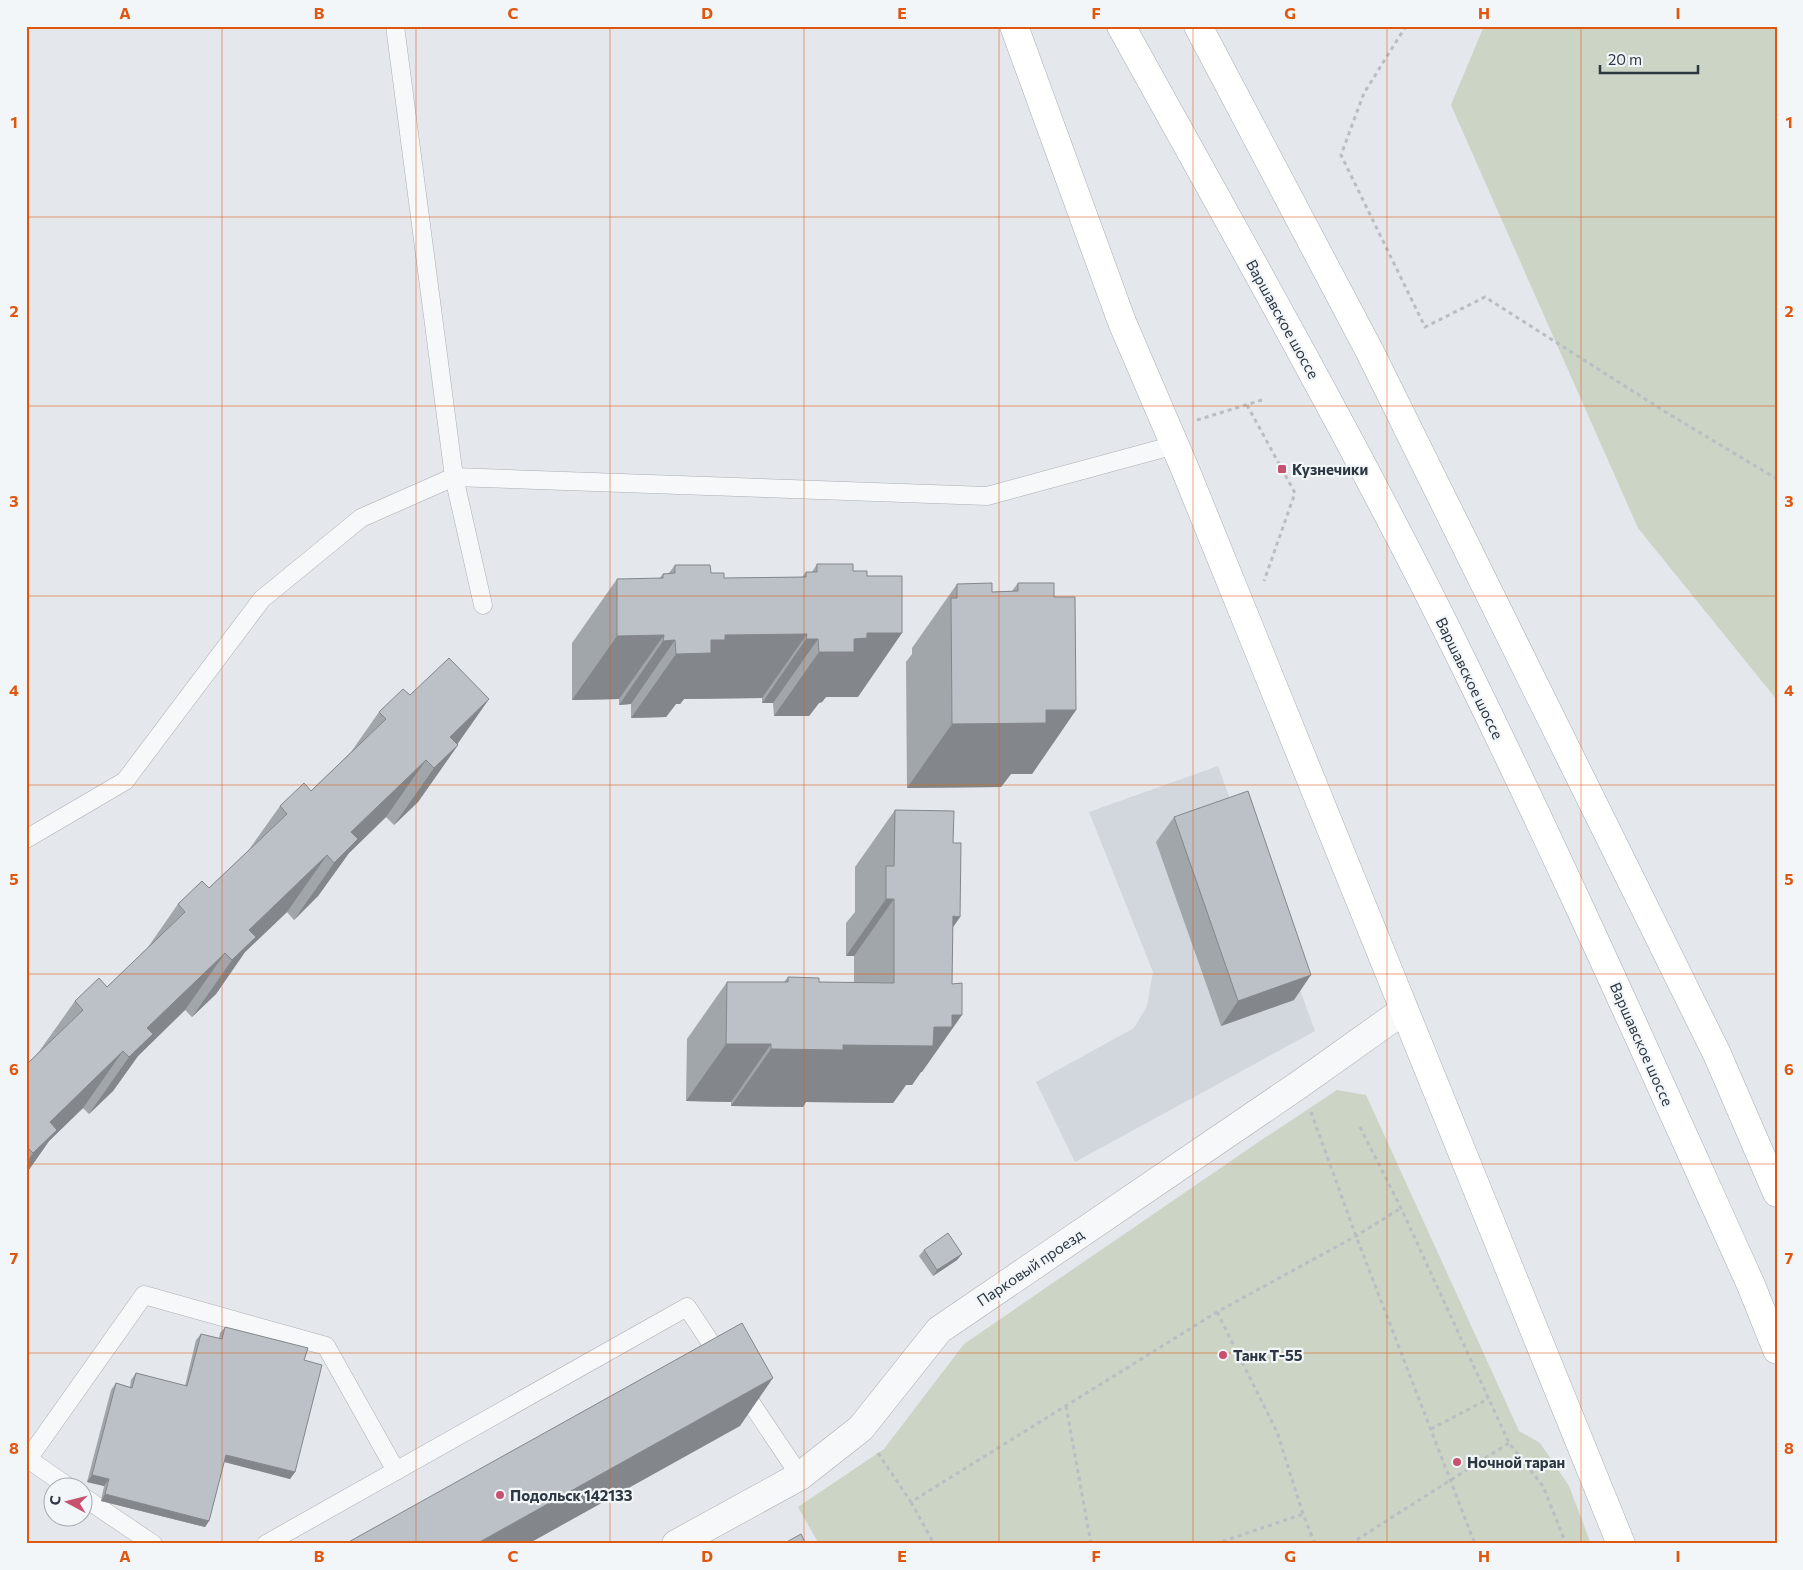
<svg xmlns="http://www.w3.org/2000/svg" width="1803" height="1570" viewBox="0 0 1803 1570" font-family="Commissioner,sans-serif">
  <rect width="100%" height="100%" fill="#e4e7eb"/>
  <path fill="#d2d7dd" d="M1218 766 1315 1031 1075 1162 1036 1082 1134 1028 1147 1006 1153 972 1089 812Z"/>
  <g fill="#cbd4c5">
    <path d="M1484 26H1777V700L1638 528 1451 105Z"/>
    <path d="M1337 1090 1366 1095 1519 1431 1540 1443 1569 1486 1591 1544H819L798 1507 884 1449 964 1344 1260 1141Z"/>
  </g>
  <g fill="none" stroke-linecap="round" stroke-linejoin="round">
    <defs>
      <g id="lane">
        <path d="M395 26 454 477 483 605"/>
        <path d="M26 839 125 781 262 599 361 518 454 477 987 496 1175 445"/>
        <path d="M741 1388 800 1476"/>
        <path d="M70 1488 28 1459 144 1295 326 1346 396 1471"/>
        <path d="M82 1496 153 1544"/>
        <path d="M266 1544 687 1307 722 1360"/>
      </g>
      <path id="street" d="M676 1544 800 1476 861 1428 939 1330 1300 1084 1404 1010"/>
      <path id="secondary" d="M1014 26 1122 322 1185 469 1621 1544"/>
      <g id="primary">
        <path d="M1121 26C1225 214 1331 401 1428 592 1543 820 1646 1053 1751 1285L1777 1350"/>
        <path d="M1198 26 1370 352 1717 1054 1777 1193"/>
      </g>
    </defs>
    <use href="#lane" stroke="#a9afb5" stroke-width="19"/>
    <use href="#street" stroke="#a9afb5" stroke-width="29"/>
    <use href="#secondary" stroke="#a9afb5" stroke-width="29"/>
    <use href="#primary" stroke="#a3adb6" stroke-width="29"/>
    <g stroke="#b9bec2" stroke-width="3" stroke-dasharray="4 4" stroke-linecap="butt">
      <path d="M1406 26 1364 93 1341 155 1425 327 1485 297 1664 411 1777 479"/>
      <path d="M1247 405 1295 493 1264 581"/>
      <path d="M1197 420 1262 400"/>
      <path d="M1311 1112 1356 1236 1475 1544"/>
      <path d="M1360 1127 1401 1208 1509 1443 1543 1486 1566 1544"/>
      <path d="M1217 1312 1277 1432 1303 1514 1315 1544"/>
      <path d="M1066 1406 1091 1544"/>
      <path d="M1431 1429 1488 1399"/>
      <path d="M878 1453 911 1502 1217 1312 1356 1236 1401 1208"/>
      <path d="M911 1502 934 1544"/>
      <path d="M1215 1544 1303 1514"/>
      <path d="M1350 1544 1509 1443"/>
    </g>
    <use href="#lane" stroke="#f6f8f9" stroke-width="18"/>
    <use href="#street" stroke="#f6f8f9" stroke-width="28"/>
    <use href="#secondary" stroke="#fff" stroke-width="28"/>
    <use href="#primary" stroke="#fff" stroke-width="28"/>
  </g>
  <g fill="#a1a6ab">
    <path d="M817 564 858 697H826L822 702 819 703 809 716H774L773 703H762V698L684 699 680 704H676L666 717 631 718V704L619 705V699L572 700V643L617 579H659L663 574 669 573 675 565 711 573 724 578 802 577 806 572H812Z"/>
    <path d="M1018 583 1054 597 1076 710 1032 774H1011L1001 787 907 788 906 662 912 654V648L957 584 992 592 1012 591Z"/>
    <path d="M410 695 489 699 457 744 458 745 418 802 394 825 386 817 349 853 318 896 294 920 287 912 245 952 216 994 192 1017 185 1010 138 1056 113 1091 89 1114 83 1108 49 1141 26 1174V1065L38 1053 75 1001 107 987 146 950 178 904 209 888 248 851 280 806 311 791 351 752 379 712Z"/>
    <path d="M895 810 953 843 960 917 953 927 922 1072H921L912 1085H906L893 1103 806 1102 803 1107 731 1106V1102L686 1101 687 1039 727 982H784L788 977 819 982 854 983V956H846V923L855 912V867Z"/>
    <path d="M1174 817 1294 1000 1221 1026 1156 842Z"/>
    <path d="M924 1250 962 1254 957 1260 933 1276 919 1256Z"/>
    <path d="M225 1327 304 1360 295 1472 290 1479 224 1462 209 1521 205 1527 101 1501 104 1486 87 1482 111 1390 116 1383 130 1387 131 1380 136 1373 185 1386 196 1340 201 1334 219 1339 220 1333Z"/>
  </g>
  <g fill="#83878b">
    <path d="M867 633H902L858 697H826L822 702 819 703 809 716H774L819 652Z"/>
    <path d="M807 634 762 698 684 699 680 704H676L666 717 631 718 676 654 725 635Z"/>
    <path d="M664 635 619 699 572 700 617 636Z"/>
    <path d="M806 639H818L773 703H762Z"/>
    <path d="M675 640 631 704 619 705 663 641Z"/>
    <path d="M489 699 454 749 458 745 418 802 394 825 434 768 450 737Z"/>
    <path d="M1046 710H1076L1032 774H1011L1001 787 907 788 952 724Z"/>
    <path d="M426 760 386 817 349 853 318 896 294 920 334 863 351 832Z"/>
    <path d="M327 855 287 912 245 952 216 994 192 1017 232 960 249 930Z"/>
    <path d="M886 899H894L854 956H846Z"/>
    <path d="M953 916 960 917 920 974Z"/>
    <path d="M225 953 185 1010 138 1056 113 1091 89 1114 129 1057 147 1028Z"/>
    <path d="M1311 975 1294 1000 1221 1026 1238 1001Z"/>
    <path d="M952 1015H962L922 1072H921L912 1085H906L893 1103 806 1102 803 1107 731 1106 771 1049 934 1027Z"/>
    <path d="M726 1044H771L731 1102 686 1101Z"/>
    <path d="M123 1051 83 1108 49 1141 26 1174V1163L33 1153 50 1122Z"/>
    <path d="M962 1254 957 1260 933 1276 937 1270Z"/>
    <path d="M773 1378 740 1426 528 1544H476Z"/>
    <path d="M226 1455 295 1472 290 1479 221 1461Z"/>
    <path d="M92 1475 109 1479 104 1486 87 1482Z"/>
    <path d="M105 1494 209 1521 205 1527 101 1501Z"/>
  </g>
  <g fill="#bbc1c7" stroke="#83878b">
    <path d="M817 564H853V571H867V576H902V633H867V638L854 639V652H819L818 639H806L807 634 725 635V640H711V653L676 654 675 640 663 641 664 635 617 636V579L663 578V574L675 573V565H710L711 573H724V578L806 577V572H817Z"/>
    <path d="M992 583V592L1018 591V583H1054V597H1075L1076 710H1046V723L952 724 951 598H957V584Z"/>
    <path d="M449 658 489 699 450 737 458 745 434 768 426 760 351 832 358 839 334 863 327 855 249 930 256 937 232 960 225 953 147 1028 153 1034 129 1057 123 1051 50 1122 57 1130 33 1153 26 1146V1065L83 1010 75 1001 99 978 107 987 185 912 178 904 202 881 209 888 287 814 280 806 304 783 311 791 386 719 379 712 403 689 410 695Z"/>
    <path d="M1248 791 1311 975 1238 1001 1174 817Z"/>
    <path d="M895 810 954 811 953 843H961L960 917 953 916 952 984 962 983V1015H952V1027H934L933 1046 843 1045V1050L771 1049V1044H726L727 982H788V977L819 978V982L894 983V899H886V866H894Z"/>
    <path d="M948 1233 962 1254 937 1270 924 1250Z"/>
    <path d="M742 1323 773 1378 476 1544H345Z"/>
    <path d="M225 1327 308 1348 304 1360 322 1365 295 1472 226 1455 209 1521 105 1494 109 1479 92 1475 116 1383 132 1388 136 1373 187 1386 201 1334 222 1339Z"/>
    <path d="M801 1534 806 1544H783Z"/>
  </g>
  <path fill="none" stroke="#df570f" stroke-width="1" stroke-opacity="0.55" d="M222 26V1544M416 26V1544M610 26V1544M804 26V1544M999 26V1544M1193 26V1544M1387 26V1544M1581 26V1544M26 217H1777M26 406H1777M26 596H1777M26 785H1777M26 974H1777M26 1164H1777M26 1353H1777"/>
  <g fill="#c85170" stroke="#f3f6f8" stroke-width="2">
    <rect x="1277" y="464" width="10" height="10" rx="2.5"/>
    <circle cx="1223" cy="1355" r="5"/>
    <circle cx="1457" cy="1462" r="5"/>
    <circle cx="500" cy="1495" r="5"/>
  </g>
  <g text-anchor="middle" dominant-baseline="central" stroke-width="4.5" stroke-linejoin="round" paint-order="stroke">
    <g font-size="15" fill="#2c3742" stroke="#f3f6f8">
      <text transform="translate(1283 319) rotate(61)">Варшавское шоссе</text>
      <text transform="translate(1470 678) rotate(64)">Варшавское шоссе</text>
      <text transform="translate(1642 1044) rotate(66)">Варшавское шоссе</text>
      <text transform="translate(1030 1267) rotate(-34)">Парковый проезд</text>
    </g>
    <g font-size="15" font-weight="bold" fill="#2c3742" stroke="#f3f6f8" text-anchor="start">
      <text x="1292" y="469">Кузнечики</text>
      <text x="1233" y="1355">Танк Т-55</text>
      <text x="1467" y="1462">Ночной таран</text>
      <text x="510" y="1495">Подольск 142133</text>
    </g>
  </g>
  <rect width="1803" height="1570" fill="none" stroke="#f3f6f8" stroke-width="55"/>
  <g transform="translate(68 1502) rotate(277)"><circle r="24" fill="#f3f6f8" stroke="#a3aaaf"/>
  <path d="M0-4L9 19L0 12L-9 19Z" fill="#c85170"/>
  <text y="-8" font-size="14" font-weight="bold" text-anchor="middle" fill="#2c3742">С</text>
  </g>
  <path d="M1600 65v8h98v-8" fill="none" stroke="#2c3742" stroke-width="2.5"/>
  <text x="1608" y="65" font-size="15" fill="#2c3742" stroke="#f3f6f8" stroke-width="4" paint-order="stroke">20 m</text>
  <rect x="28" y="28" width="1748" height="1514" fill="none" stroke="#df570f" stroke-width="2"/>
  <g font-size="16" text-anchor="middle" font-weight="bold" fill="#df570f">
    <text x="125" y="19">A</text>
    <text x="319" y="19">B</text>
    <text x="513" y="19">C</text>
    <text x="707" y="19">D</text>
    <text x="902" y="19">E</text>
    <text x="1096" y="19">F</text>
    <text x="1290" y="19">G</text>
    <text x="1484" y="19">H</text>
    <text x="1678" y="19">I</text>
    <text x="14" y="128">1</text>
    <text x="1789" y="128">1</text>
    <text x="14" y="317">2</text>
    <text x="1789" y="317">2</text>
    <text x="14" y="507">3</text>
    <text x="1789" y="507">3</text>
    <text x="14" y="696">4</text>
    <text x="1789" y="696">4</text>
    <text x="14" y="885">5</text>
    <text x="1789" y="885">5</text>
    <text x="14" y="1075">6</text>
    <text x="1789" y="1075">6</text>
    <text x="14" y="1264">7</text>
    <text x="1789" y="1264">7</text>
    <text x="14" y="1454">8</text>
    <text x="1789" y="1454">8</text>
    <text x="125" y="1562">A</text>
    <text x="319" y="1562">B</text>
    <text x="513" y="1562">C</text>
    <text x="707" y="1562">D</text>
    <text x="902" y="1562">E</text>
    <text x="1096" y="1562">F</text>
    <text x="1290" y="1562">G</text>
    <text x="1484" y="1562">H</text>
    <text x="1678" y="1562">I</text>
  </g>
</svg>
